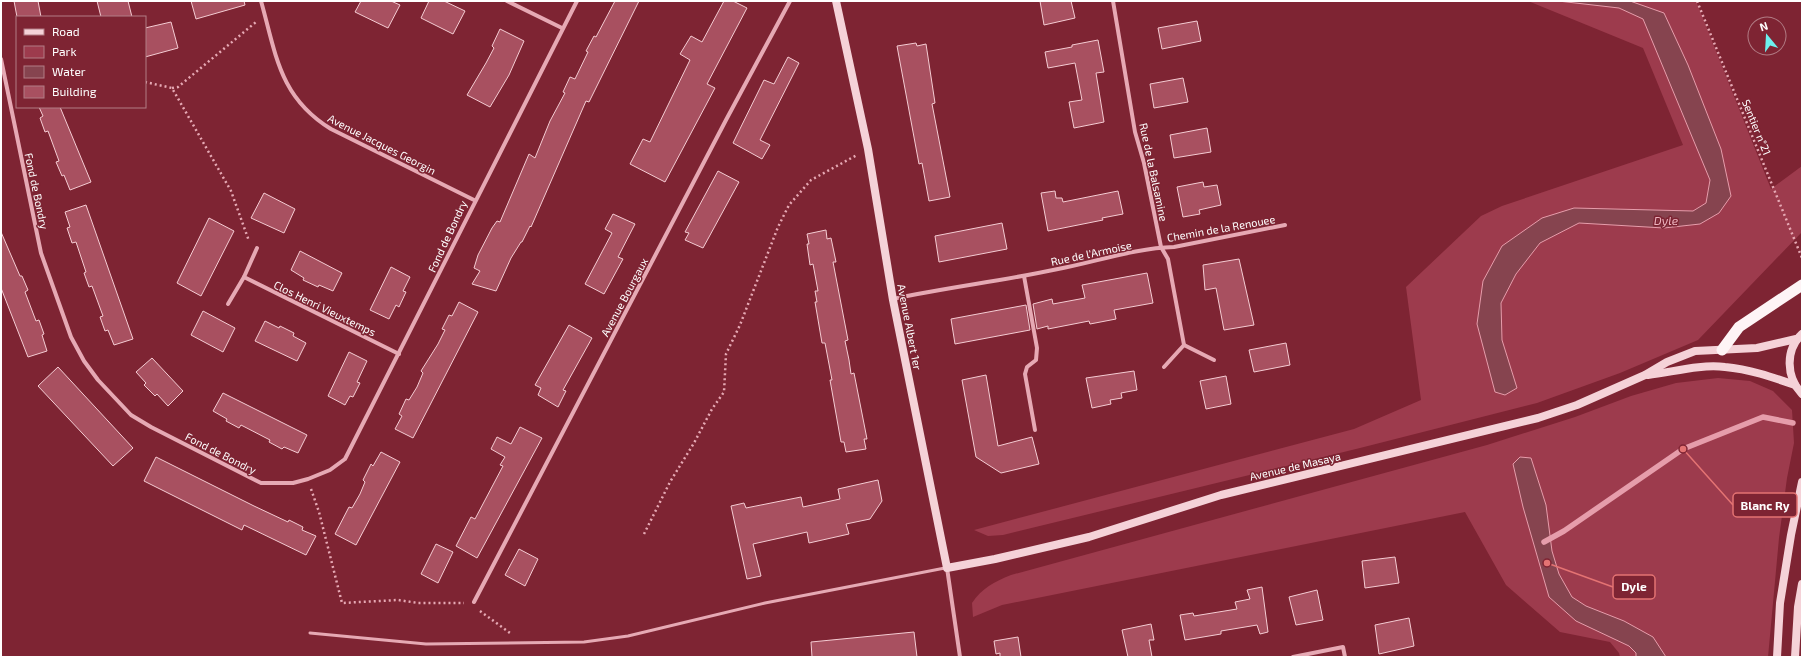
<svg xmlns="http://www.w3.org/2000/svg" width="1803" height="658" viewBox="0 0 1803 658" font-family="'Exo 2',sans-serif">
  <rect width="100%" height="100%" fill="#7e2433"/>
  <g fill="#9d3b4d">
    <path d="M1528 1H1696L1771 189 1802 166V232L1698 340 1620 373 1537 403 1360 448 1003 535 988 536 974 530 1354 429 1421 400 1406 287 1481 216 1502 206 1683 145 1643 48Z"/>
    <path d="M1718 378 1750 381 1773 391 1792 410 1794 443 1787 478 1779 538 1768 657H1620L1619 653 1610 642 1560 632 1506 585 1465 512 1002 605 973 617 972 603C982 588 994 582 1011 575L1487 445 1575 417 1631 396 1676 383Z"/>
  </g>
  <g fill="#86444f" stroke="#e69dab">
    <path d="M1558 1H1630L1664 13 1688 65 1721 149 1731 196 1719 213 1700 224 1664 228 1579 223 1540 243 1516 274 1501 303 1502 340 1517 388 1505 395 1495 392 1477 324 1483 281 1502 246 1542 218 1574 208 1693 211 1706 203 1710 180 1643 19 1619 8Z"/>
    <path d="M1520 457 1531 458 1546 505 1552 551 1559 574 1572 597 1586 606 1624 621 1653 637 1666 657H1636V653L1629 646 1576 621 1549 597 1523 507 1513 464Z"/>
  </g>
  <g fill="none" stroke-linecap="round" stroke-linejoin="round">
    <path stroke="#e69dab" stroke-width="5.5" d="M1544 542 1564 531 1683 449 1763 417 1793 423"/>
  </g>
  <g fill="#a85060" stroke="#f5ccd3">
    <path d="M14 1H38L41 17H17Z"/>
    <path d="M97 1H128L132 17H101Z"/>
    <path d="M191 1H244L245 5 196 19Z"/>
    <path d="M361 1H391L400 5 388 28 355 12Z"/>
    <path d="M429 1H444L465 11 453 34 421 18Z"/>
    <path d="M615 1H639L589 102 586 101 531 227 530 226 522 242H521L511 258 496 291 472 284 480 271 474 268 478 255 492 228 497 221 500 222 529 154 535 158 550 121 565 93 563 92 570 77 575 79 588 52 586 51 594 36 596 37Z"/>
    <path d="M724 1H733L747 8 707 84 715 88 665 182 630 164 643 139 650 142 690 60 680 54 691 36 702 42Z"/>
    <path d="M1040 1H1071L1075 18 1044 25Z"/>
    <path d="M1197 21 1201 41 1162 49 1158 28Z"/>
    <path d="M171 22 178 48 145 57V28Z"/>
    <path d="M500 29 524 41 509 75 490 107 467 95 486 63 494 48 492 46Z"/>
    <path d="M1098 40 1104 72 1096 73 1104 122 1074 128 1069 102 1082 100 1075 63 1048 68 1045 52 1072 47V45Z"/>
    <path d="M916 43 917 46 926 44 935 103 932 104 950 197 929 201 922 163 919 164 897 46Z"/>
    <path d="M788 57 799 63 760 140 770 145 762 159 733 143 764 80 774 84Z"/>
    <path d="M1183 78 1188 102 1154 108 1150 84Z"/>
    <path d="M39 107H60L91 182 70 190 64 175 62 176 56 162 59 161 48 131 45 132 40 118 43 116Z"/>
    <path d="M1207 128 1211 152 1174 158 1170 135Z"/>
    <path d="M718 171 739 182 703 248 685 240 689 233 685 232Z"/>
    <path d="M1203 182 1204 187 1217 185 1221 205 1199 210 1200 214 1183 217 1177 187Z"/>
    <path d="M1055 191 1056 198H1062L1063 202 1118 191 1123 214 1102 218 1103 220 1048 231 1041 193Z"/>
    <path d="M264 193 295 209 284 233 251 218Z"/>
    <path d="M86 205 133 339 114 345 108 330 105 331 100 317 103 316 92 286 89 287 84 273 86 272 76 242 72 243 67 228 70 227 65 212Z"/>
    <path d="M613 214 635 224 618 257 623 259 604 294 585 284 612 233 605 229Z"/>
    <path d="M209 218 234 231 201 296 177 283Z"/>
    <path d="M1002 223 1007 249 939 262 935 236Z"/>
    <path d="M826 230 827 239 831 238 836 262H833L848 340 845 341 849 360 851 374 854 373 867 439H864L866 449 846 452 844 442H841L830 380H832L825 343H822L815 302H817L815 291H818L813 264 810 265 807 244H809L807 234Z"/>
    <path d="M1 232 20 276H22L28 290 25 292 36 321 39 320 44 334 42 335 47 351 28 357 1 288Z"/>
    <path d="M300 251 342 273 333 291 319 285 318 287 303 280 304 278 291 270Z"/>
    <path d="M1239 259 1254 325 1224 330 1216 288 1205 290 1203 265Z"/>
    <path d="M391 267 410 277 403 291 406 292 399 307 396 305 389 319 370 310Z"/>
    <path d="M1147 273 1153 303 1114 310 1116 319 1090 324 1089 321 1048 329V326L1037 329 1033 304 1052 299 1053 304 1085 298 1082 285Z"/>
    <path d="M459 302 478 312 413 438 395 429 402 416 399 414 406 399 409 400 417 387 423 373 421 371 438 344 445 330 442 329 449 315 452 316Z"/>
    <path d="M1026 305 1030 330 955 344 951 319Z"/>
    <path d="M203 311 235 328 223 352 191 335Z"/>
    <path d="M265 321 279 328 280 326 294 333 293 336 306 343 297 361 255 341Z"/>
    <path d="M569 325 592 338 563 390 566 391 558 407 538 395 541 388 535 385Z"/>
    <path d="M1286 343 1290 365 1254 372 1249 350Z"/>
    <path d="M349 352 367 361 357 382 360 383 353 397 350 396 345 405 328 396Z"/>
    <path d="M152 358 183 391 168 406 157 394 155 396 144 385 146 383 136 372Z"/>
    <path d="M58 367 133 448 113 466 38 386Z"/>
    <path d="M1134 371 1137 390 1121 393 1122 398 1110 400 1111 404 1092 408 1086 378Z"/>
    <path d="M986 375 998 446 1032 437 1039 464 1001 473 976 457 962 380Z"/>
    <path d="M1226 376 1231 404 1206 409 1200 381Z"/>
    <path d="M223 393 307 435 298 453 284 447 282 449 269 442 270 440 241 425 239 428 226 421 227 419 213 411Z"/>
    <path d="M520 427 542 438 477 558 456 546 471 517 475 519 503 466 500 465 505 457 491 449 497 437 511 444Z"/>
    <path d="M381 452 400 462 356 545 335 534 349 507 352 508 360 494 365 482 363 480 371 464 373 466Z"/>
    <path d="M156 457 254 506 288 522 289 520 303 527 302 530 316 536 306 555 244 525 242 530 144 481Z"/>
    <path d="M878 480 882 501 870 519 846 524 849 534 809 543 807 532 753 544 761 576 747 579 731 506 744 503 746 508 801 497 803 507 840 499 838 489Z"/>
    <path d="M436 544 453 552 438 583 421 574Z"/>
    <path d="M519 549 538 559 525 586 505 575Z"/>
    <path d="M1395 557 1399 583 1365 588 1362 561Z"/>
    <path d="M1262 587 1268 632 1260 634 1257 625 1221 631V634L1185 640 1180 615 1193 613 1194 616 1237 609 1235 602 1250 599 1247 590Z"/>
    <path d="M1317 590 1323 620 1296 625 1289 597Z"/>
    <path d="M1409 618 1414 646 1379 654 1375 625Z"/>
    <path d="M1151 624 1154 640H1149L1152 657H1128L1122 630Z"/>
    <path d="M914 632 917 657H812L811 642Z"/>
    <path d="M1018 637 1021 657H1000V653L996 654 994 641Z"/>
  </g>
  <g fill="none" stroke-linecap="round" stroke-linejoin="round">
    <g stroke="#e6a9b4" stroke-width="2.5" stroke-dasharray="2 3" stroke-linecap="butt">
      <path d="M1697 1 1802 258"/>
      <path d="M145 82 172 88 231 191 249 241"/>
      <path d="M172 88 178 87 256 22"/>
      <path d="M311 489 319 512 342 603 398 600 418 603H464"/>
      <path d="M644 534 670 482 694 443 712 409 724 392 726 354 740 325 778 227 789 205 811 180 857 155"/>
      <path d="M480 611 510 633"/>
    </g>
    <path stroke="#e6a9b4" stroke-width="3" d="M310 633 426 644 584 642 628 636 765 603 945 568"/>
    <g stroke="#e6a9b4" stroke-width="4">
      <path d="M261 1C276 54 279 97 331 129L474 200"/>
      <path d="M507 1 562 28"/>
      <path d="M1113 1 1135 132 1144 163 1161 247 1168 259 1184 345 1164 367"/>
      <path d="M1 59 41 253 71 337 84 361 98 380 131 415 151 427 261 483H293L308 479 330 470 345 459 577 1"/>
      <path d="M257 248 244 277 399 354"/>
      <path d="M1024 276 1037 348 1036 360 1027 367 1025 374 1035 430"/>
      <path d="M893 299C948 287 1003 281 1058 269 1096 262 1135 248 1174 247L1285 225"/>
      <path d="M228 304 244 277"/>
      <path d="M1184 345 1214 360"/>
      <path d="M947 568 960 657"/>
      <path d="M474 602 726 120 790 1"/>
      <path d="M1293 657 1343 647 1345 657"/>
    </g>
    <g stroke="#f5d2d8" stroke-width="8">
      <path d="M836 1 868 149 893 300 947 568 995 559 1089 537 1221 495 1538 418 1577 405 1645 375 1667 362 1695 351 1757 348 1796 339"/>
      <path d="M1802 334C1785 350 1786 377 1802 394"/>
      <path d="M1648 375C1673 372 1700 364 1725 367 1749 369 1772 377 1795 385"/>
      <path d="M1777 657 1780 603 1791 535 1802 482"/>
      <path d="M1795 657 1798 607 1802 584"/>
    </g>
    <path stroke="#fef4f6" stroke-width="11" d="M1722 350 1739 327 1802 285"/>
  </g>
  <g text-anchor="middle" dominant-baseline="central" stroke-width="3" stroke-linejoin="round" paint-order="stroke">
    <g font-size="11" fill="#fff" stroke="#7e2433">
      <text transform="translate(1757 127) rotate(68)">Sentier n°21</text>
      <text transform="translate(382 144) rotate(27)">Avenue Jacques Georgin</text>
      <text transform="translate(1154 172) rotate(78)">Rue de la Balsamine</text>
      <text transform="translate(37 191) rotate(78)">Fond de Bondry</text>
      <text transform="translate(1221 228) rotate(-10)">Chemin de la Renouee</text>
      <text transform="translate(447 236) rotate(-65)">Fond de Bondry</text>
      <text transform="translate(1091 253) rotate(-12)">Rue de l'Armoise</text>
      <text transform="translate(624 297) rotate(-62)">Avenue Bourgaux</text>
      <text transform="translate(325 308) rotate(26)">Clos Henri Vieuxtemps</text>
      <text transform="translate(910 327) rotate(79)">Avenue Albert 1er</text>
      <text transform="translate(221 453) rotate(27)">Fond de Bondry</text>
      <text transform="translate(1295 466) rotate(-13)">Avenue de Masaya</text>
    </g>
    <g font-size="12" font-style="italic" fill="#edb4bf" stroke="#7e2433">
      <text x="1666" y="220">Dyle</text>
    </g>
  </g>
  <path fill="none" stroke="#e47373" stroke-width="1.5" d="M1683 449L1733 505M1547 563L1613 587"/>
  <g fill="#e47373" stroke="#7e2433" stroke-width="1.5">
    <circle cx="1683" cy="449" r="4"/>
    <circle cx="1547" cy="563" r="4"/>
  </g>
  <g fill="#7e2433" stroke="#e47373" stroke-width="1.5">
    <rect x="1733" y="493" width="64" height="24" rx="4"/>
    <rect x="1613" y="575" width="42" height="24" rx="4"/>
  </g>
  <g font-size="12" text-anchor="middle" font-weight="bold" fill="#fff">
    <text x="1765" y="510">Blanc Ry</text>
    <text x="1634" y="591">Dyle</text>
  </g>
  <rect width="1803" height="658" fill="none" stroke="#ffffff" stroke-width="4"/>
  <rect x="16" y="16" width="130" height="92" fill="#7e2433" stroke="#b27c85"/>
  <rect x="24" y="29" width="20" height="6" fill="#f5d2d8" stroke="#b27c85"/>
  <text x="52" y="36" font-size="12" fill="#ffffff">Road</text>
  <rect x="24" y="46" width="20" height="12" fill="#9d3b4d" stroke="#b27c85"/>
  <text x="52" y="56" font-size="12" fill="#ffffff">Park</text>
  <rect x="24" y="66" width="20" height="12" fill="#86444f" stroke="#b27c85"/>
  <text x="52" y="76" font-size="12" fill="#ffffff">Water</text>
  <rect x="24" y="86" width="20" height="12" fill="#a85060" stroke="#b27c85"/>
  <text x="52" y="96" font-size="12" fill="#ffffff">Building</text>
  <g transform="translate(1767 36) rotate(342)"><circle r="19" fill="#7e2433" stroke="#b27c85"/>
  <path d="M0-3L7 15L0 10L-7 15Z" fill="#6df0ee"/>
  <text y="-6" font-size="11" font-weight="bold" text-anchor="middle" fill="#ffffff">N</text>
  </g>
</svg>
